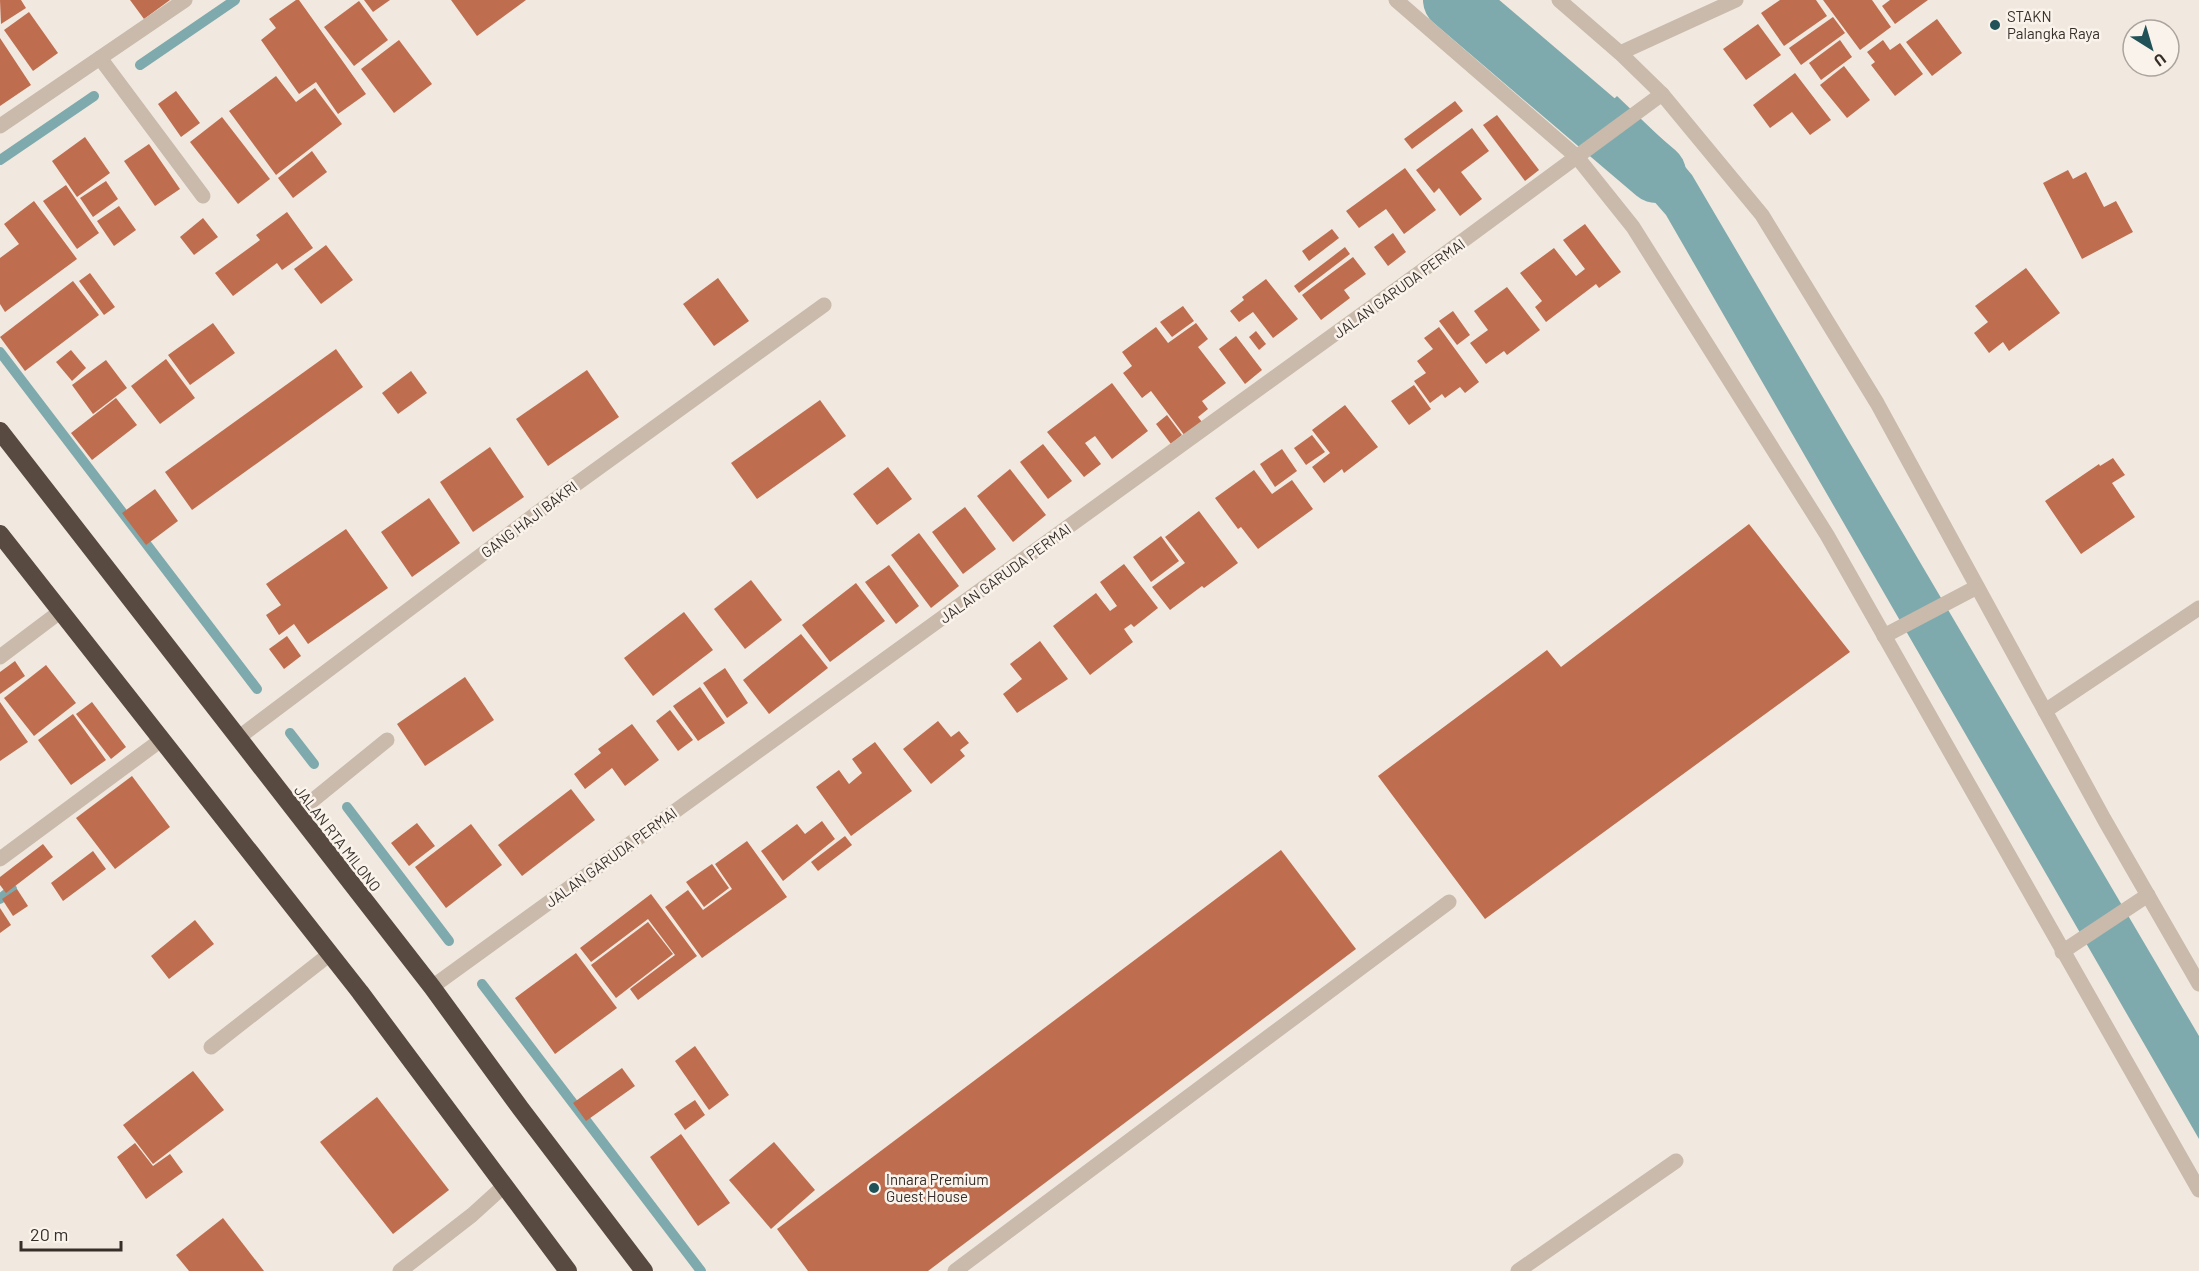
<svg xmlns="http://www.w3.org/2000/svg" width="2199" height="1271" viewBox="0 0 2199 1271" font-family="Barlow,sans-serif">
  <rect width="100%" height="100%" fill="#f1e9df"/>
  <path fill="#7faaad" d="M1617 96 1662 139 1692 175 2199 1036V1139L1666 215 1630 174 1583 129Z"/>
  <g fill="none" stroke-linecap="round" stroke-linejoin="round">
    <g stroke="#7faaad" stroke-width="10">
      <path d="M140 65 235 0"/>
      <path d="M0 160 94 96"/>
      <path d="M0 352 257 689"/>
      <path d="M290 733 314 764"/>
      <path d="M347 807 449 941"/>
      <path d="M0 899 12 889"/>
      <path d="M482 984 701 1271"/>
    </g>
    <path stroke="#7faaad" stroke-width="60" d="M1453 0 1656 173"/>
  </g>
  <g fill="#bf6d4f">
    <path d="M0 0H21L26 8 1 24Z"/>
    <path d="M130 0H170L144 19Z"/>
    <path d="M296 0H299L366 94 338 114 316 82 299 94 261 40 276 28 269 19Z"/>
    <path d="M364 0H390L373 12Z"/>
    <path d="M451 0H526L477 36Z"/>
    <path d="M1780 0H1816L1827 16 1784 46 1761 13Z"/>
    <path d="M1823 0H1872L1891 27 1860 50Z"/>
    <path d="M1890 0H1928L1895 24 1882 6Z"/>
    <path d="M359 1 388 40 354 66 324 27Z"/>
    <path d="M29 12 58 53 33 71 4 30Z"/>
    <path d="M1833 17 1845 33 1801 65 1789 48Z"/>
    <path d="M1937 19 1962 53 1932 76 1906 42Z"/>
    <path d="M1758 24 1781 55 1746 80 1723 49Z"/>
    <path d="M0 38 31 85 0 106Z"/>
    <path d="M399 40 432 84 394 113 361 69Z"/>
    <path d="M1840 40 1852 57 1821 80 1809 63Z"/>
    <path d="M1883 40 1890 50 1900 43 1923 74 1895 96 1871 65 1875 62 1867 52Z"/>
    <path d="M1844 66 1870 100 1847 118 1820 85Z"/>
    <path d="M1795 73 1831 120 1810 135 1792 112 1770 128 1753 105Z"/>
    <path d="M276 76 296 102 315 88 342 124 276 175 229 111Z"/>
    <path d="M176 91 200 123 181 137 158 104Z"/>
    <path d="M1455 101 1463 111 1412 149 1404 139Z"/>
    <path d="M1497 115 1539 170 1525 181 1483 125Z"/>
    <path d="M222 117 270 179 238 204 190 142Z"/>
    <path d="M1472 128 1489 151 1461 172 1482 199 1460 216 1439 188 1434 193 1416 170Z"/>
    <path d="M85 137 110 173 77 197 52 161Z"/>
    <path d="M149 144 180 189 155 206 124 161Z"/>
    <path d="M312 151 327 172 293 198 278 178Z"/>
    <path d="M1405 168 1436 210 1404 234 1386 209 1359 228 1346 211Z"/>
    <path d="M2068 170 2073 179 2086 172 2104 207 2116 201 2133 232 2082 259 2043 183Z"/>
    <path d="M106 181 118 199 93 217 80 198Z"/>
    <path d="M66 185 99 233 77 249 43 201Z"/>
    <path d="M34 201 77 259 5 312 0 304V258L19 244 4 224Z"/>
    <path d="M119 206 136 230 114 246 97 221Z"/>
    <path d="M287 212 313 248 282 270 277 263 233 296 215 273 260 240 256 235Z"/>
    <path d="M203 218 218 237 194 255 180 237Z"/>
    <path d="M1585 224 1621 272 1599 288 1596 284 1546 322 1535 307 1542 301 1520 273 1554 248 1576 276 1585 269 1563 240Z"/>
    <path d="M1332 229 1339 238 1309 261 1302 251Z"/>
    <path d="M1393 233 1406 252 1388 266 1374 247Z"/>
    <path d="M326 245 353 280 321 304 294 269Z"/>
    <path d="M1345 247 1350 254 1299 293 1294 286Z"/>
    <path d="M1353 257 1366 274 1344 290 1350 298 1321 320 1302 295Z"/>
    <path d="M2026 268 2060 313 2009 351 2003 342 1989 353 1974 333 1988 322 1975 306Z"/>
    <path d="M90 273 115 307 104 315 79 281Z"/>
    <path d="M718 278 749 321 714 346 683 304Z"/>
    <path d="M1266 279 1298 319 1273 338 1253 312 1239 322 1230 311 1244 300 1242 297Z"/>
    <path d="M73 281 99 315 25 371 0 337Z"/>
    <path d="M1507 287 1540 330 1507 355 1504 351 1486 364 1470 343 1488 330 1474 311Z"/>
    <path d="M1183 306 1194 321 1172 337 1160 322Z"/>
    <path d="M1453 311 1470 335 1457 345 1439 321Z"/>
    <path d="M213 323 235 353 190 385 168 355Z"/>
    <path d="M1196 323 1208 339 1198 347 1226 383 1202 401 1208 409 1198 417 1206 427 1188 440 1151 391 1142 398 1123 373 1132 366 1122 352 1156 327 1168 343Z"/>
    <path d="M1439 327 1479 382 1465 393 1460 387 1445 398 1442 394 1430 403 1414 381 1426 373 1417 361 1433 349 1424 338Z"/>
    <path d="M1256 331 1266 344 1259 350 1249 337Z"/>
    <path d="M1236 336 1262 370 1245 384 1219 349Z"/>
    <path d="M336 349 363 387 192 510 165 472Z"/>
    <path d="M71 350 86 368 72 381 56 362Z"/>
    <path d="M166 359 195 398 160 424 131 386Z"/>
    <path d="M106 360 127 388 93 414 72 385Z"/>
    <path d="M587 370 619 417 548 466 516 419Z"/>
    <path d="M411 371 427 393 398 414 382 393Z"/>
    <path d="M1112 383 1148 431 1112 459 1095 436 1085 443 1101 464 1084 477 1047 432Z"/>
    <path d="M1414 385 1431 409 1409 425 1391 401Z"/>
    <path d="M116 398 137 425 92 460 71 433Z"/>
    <path d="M820 400 846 436 757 499 731 463Z"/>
    <path d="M1345 405 1378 447 1344 473 1342 469 1324 483 1312 467 1330 453 1312 430Z"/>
    <path d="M1167 415 1182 435 1171 444 1156 424Z"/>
    <path d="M1312 435 1325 452 1306 465 1294 448Z"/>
    <path d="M1043 444 1072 481 1048 499 1020 462Z"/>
    <path d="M490 447 524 497 473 532 440 482Z"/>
    <path d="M1282 449 1297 471 1275 487 1260 464Z"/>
    <path d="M2113 458 2125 475 2112 483 2135 517 2081 554 2045 501 2099 464 2100 466Z"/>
    <path d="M888 467 912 499 877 525 853 494Z"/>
    <path d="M1010 469 1046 515 1013 542 977 496Z"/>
    <path d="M1254 470 1272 494 1292 480 1313 509 1258 549 1241 527 1238 529 1215 498Z"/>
    <path d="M155 489 178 521 146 545 122 513Z"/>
    <path d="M429 498 460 543 412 577 381 532Z"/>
    <path d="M965 507 996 549 963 574 932 532Z"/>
    <path d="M1199 511 1238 563 1204 588 1202 586 1170 610 1152 587 1185 563 1165 537Z"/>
    <path d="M1749 524 1850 652 1485 919 1378 776 1547 650 1561 667Z"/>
    <path d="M346 529 388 588 308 644 294 624 279 635 266 615 281 605 266 584Z"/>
    <path d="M919 533 959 586 931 608 891 555Z"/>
    <path d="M1161 536 1179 561 1151 582 1133 557Z"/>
    <path d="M1124 564 1158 608 1134 627 1131 624 1124 629 1133 642 1090 675 1053 626 1096 593 1110 611 1117 606 1100 582Z"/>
    <path d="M889 565 919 606 896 624 865 582Z"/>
    <path d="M751 580 782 620 745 649 714 609Z"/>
    <path d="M856 583 885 621 830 662 802 625Z"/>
    <path d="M684 612 713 650 653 696 624 658Z"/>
    <path d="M801 634 828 668 769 714 743 680Z"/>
    <path d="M287 636 301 656 284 669 269 649Z"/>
    <path d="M1040 641 1068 679 1017 713 1003 694 1022 679 1010 664Z"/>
    <path d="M15 661 25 676 0 694V672Z"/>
    <path d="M46 665 76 703 34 736 4 698Z"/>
    <path d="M725 668 748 703 727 718 703 683Z"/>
    <path d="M465 677 494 720 425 766 397 724Z"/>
    <path d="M700 687 725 723 698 741 673 706Z"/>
    <path d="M0 702 28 742 0 761Z"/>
    <path d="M92 702 126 747 111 759 76 714Z"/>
    <path d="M670 710 693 740 678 751 656 721Z"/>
    <path d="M73 714 106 760 71 785 38 740Z"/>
    <path d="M938 721 951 737 959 731 969 743 960 750 965 756 931 784 903 749Z"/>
    <path d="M632 724 659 760 625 786 612 768 585 789 574 774 601 753 598 749Z"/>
    <path d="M875 742 912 791 851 836 816 787 839 770 849 784 862 773 852 759Z"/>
    <path d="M132 776 170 827 115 869 76 818Z"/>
    <path d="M571 789 595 820 522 876 498 845Z"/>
    <path d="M822 821 835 839 783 881 761 851 797 824 805 834Z"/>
    <path d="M417 823 435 846 409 866 391 843Z"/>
    <path d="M471 824 502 865 446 908 415 867Z"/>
    <path d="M845 836 852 845 818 871 811 862Z"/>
    <path d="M747 841 787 897 702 958 665 907 688 890 703 910 732 889 715 864Z"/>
    <path d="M43 844 53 857 6 893 0 885V877Z"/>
    <path d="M1281 850 1356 949 928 1271H808L777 1229Z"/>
    <path d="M93 851 106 869 63 901 51 883Z"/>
    <path d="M712 864 729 888 704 907 686 882Z"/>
    <path d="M17 889 28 906 13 916 2 899Z"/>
    <path d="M651 894 697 956 638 1000 630 989 675 955 648 919 591 962 580 948Z"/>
    <path d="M0 908 11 925 0 933Z"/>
    <path d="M195 920 214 944 169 979 151 956Z"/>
    <path d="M648 922 673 954 616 998 591 965Z"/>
    <path d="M576 953 617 1008 555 1054 515 998Z"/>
    <path d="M695 1046 729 1095 709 1110 675 1061Z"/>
    <path d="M622 1068 635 1086 586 1121 573 1103Z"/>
    <path d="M193 1071 224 1110 153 1164 123 1125Z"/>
    <path d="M377 1097 449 1190 393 1234 320 1142Z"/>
    <path d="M695 1100 705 1115 685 1130 674 1114Z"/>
    <path d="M681 1134 730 1203 698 1226 650 1157Z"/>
    <path d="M774 1142 815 1190 771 1229 729 1180Z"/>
    <path d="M135 1143 153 1166 170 1154 183 1172 146 1199 117 1157Z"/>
    <path d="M223 1218 264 1271H189L176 1255Z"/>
  </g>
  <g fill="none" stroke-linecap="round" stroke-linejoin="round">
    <g stroke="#c9baab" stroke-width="15">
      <path d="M1396 0 1577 157 1633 227 1827 535 2199 1190"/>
      <path d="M1559 0 1620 53 1662 94 1762 215 1877 403 2104 819 2199 984"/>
      <path d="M1620 53 1736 0"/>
      <path d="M100 58 203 196"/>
      <path d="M0 126 185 0"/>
      <path d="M1884 636 1977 587"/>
      <path d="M0 657 61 611"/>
      <path d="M2045 711 2199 608"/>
      <path d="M238 738 561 495 824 305"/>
      <path d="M296 814 387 740"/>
      <path d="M0 859 161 740"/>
      <path d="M2062 952 2148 895"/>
      <path d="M432 987 1419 273 1662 94"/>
      <path d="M211 1047 330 954"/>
      <path d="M400 1271 472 1215 504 1186"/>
      <path d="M955 1271 1449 902"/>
      <path d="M1518 1271 1676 1161"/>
    </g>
    <g stroke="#584941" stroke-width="18">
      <path d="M0 431 432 987 521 1109 644 1271"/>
      <path d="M0 534 360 992 568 1271"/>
    </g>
  </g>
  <g fill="#215257" stroke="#f9f3eb" stroke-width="2">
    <circle cx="1995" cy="25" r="6"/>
    <circle cx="874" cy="1188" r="6"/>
  </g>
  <g text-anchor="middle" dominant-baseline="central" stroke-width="5" stroke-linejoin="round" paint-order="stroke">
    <g font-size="15" fill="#372e2a" stroke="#f9f3eb" text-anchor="start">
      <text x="2007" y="16">STAKN<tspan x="2007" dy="17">Palangka Raya</tspan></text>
      <text x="886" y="1179">Innara Premium<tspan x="886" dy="17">Guest House</tspan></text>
    </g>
    <g font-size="15" fill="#372e2a" stroke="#f9f3eb">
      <text transform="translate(1399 288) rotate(-36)">JALAN GARUDA PERMAI</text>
      <text transform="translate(529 519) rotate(-37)">GANG HAJI BAKRI</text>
      <text transform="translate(1005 573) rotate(-36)">JALAN GARUDA PERMAI</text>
      <text transform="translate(338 838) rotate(52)">JALAN RTA MILONO</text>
      <text transform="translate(611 857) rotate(-36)">JALAN GARUDA PERMAI</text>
    </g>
  </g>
  <g transform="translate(2151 48) rotate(143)"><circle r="28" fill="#f9f3eb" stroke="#aba49e" stroke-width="1.5"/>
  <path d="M0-4.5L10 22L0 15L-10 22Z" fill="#215257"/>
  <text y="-9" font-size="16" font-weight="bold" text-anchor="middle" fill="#372e2a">U</text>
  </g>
  <path d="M21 1241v9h100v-9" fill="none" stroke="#372e2a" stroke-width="3"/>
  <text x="30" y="1241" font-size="18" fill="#372e2a" stroke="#f9f3eb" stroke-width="4.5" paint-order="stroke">20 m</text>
</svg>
